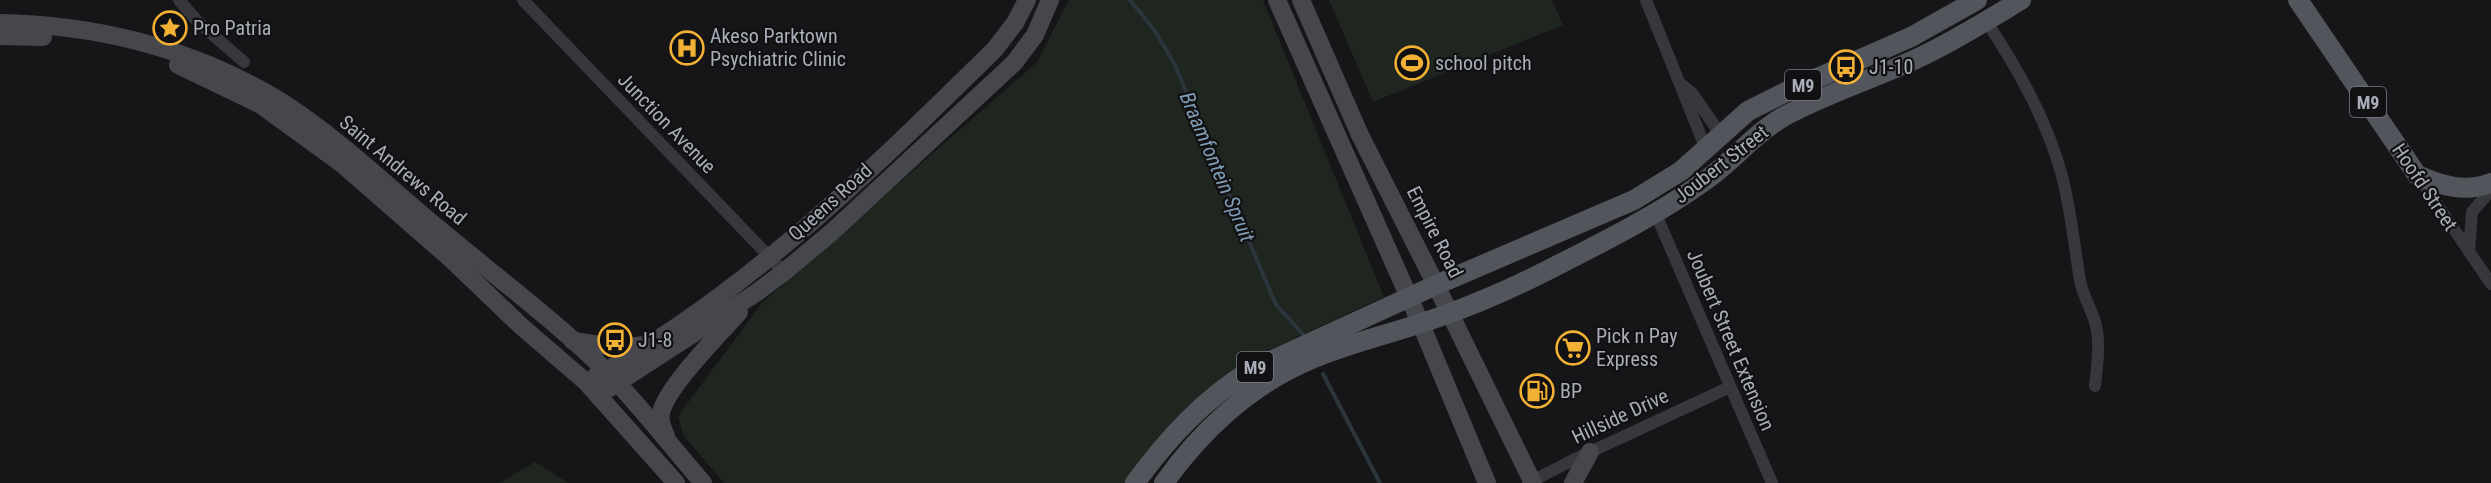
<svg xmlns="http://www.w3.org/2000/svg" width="2491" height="483" viewBox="0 0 2491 483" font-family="'Roboto Condensed',sans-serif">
  <rect width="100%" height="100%" fill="#161618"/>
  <g fill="#1e261f">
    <path d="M1069 0H1263L1384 297 1245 361 1155 446 1128 483H724L683 435 678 416 762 303 1037 62Z"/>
    <path d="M1329 0H1552L1563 25 1373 102Z"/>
    <path d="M535 462 569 483H499Z"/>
  </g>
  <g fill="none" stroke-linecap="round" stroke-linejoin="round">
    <g stroke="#2c353c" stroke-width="4">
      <path d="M1130 0 1155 31 1174 63 1276 305 1303 334"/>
      <path d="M1323 374 1380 483"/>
    </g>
    <g stroke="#37383d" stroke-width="12">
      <path d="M179 0 198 22 244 62"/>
      <path d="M523 0 784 272"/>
      <path d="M1646 0 1706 149"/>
      <path d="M1986 21C2018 69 2047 120 2062 176 2071 210 2074 245 2080 280 2082 294 2091 308 2095 322 2101 343 2097 365 2095 386"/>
      <path d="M1682 85 1692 93 1721 135"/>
      <path d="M2418 176 2491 284"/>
      <path d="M1655 212 1772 483"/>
      <path d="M2469 252 2472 212 2491 190"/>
      <path d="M1528 483 1573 460 1730 387"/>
    </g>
    <g stroke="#45474d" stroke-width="18">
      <path d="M1277 0 1420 322 1487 483"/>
      <path d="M1301 0 1360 135 1436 285 1533 483"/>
      <path d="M0 23C100 25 194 49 280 101 337 137 387 186 439 229 495 276 556 321 608 373 642 408 671 446 703 483"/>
      <path d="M0 36 43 37"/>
      <path d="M178 65 261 105 342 164 451 259 521 326 586 382 676 483"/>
      <path d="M573 341 621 348 644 345"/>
      <path d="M595 377C745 295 874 168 995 49L1015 23 1027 0"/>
      <path d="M608 389 756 293 784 272 832 232 1014 63 1035 35 1050 0"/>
      <path d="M666 436C663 429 659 421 661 413 666 387 720 334 739 312"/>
      <path d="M1573 483 1590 452"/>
    </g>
    <g stroke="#53555c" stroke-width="20">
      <path d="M2298 0 2417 175C2442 186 2465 193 2491 183"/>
      <path d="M1135 483C1168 438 1204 399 1251 370L1436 285 1634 200 1681 171 1748 111 1790 90 1911 37 1977 0"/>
      <path d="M1164 483C1200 432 1249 386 1307 361 1350 342 1396 333 1439 317 1479 303 1517 286 1554 267 1605 241 1659 214 1706 180 1733 161 1754 134 1783 117 1825 94 1873 79 1916 59 1953 42 1986 21 2021 0"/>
    </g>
  </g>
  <defs>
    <symbol id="sight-ring" viewBox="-11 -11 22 22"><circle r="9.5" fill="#111113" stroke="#f2b134" stroke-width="1.5"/><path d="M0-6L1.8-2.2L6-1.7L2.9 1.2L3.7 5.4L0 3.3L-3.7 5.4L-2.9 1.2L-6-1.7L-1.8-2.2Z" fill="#f2b134"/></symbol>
    <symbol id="hospital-ring" viewBox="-11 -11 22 22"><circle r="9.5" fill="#111113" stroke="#f2b134" stroke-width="1.5"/><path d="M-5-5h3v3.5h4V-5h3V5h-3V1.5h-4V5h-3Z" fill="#f2b134"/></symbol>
    <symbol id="stadium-ring" viewBox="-11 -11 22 22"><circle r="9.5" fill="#111113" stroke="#f2b134" stroke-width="1.5"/><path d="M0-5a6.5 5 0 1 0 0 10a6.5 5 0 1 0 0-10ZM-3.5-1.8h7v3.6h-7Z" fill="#f2b134"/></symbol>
    <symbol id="bus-ring" viewBox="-11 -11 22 22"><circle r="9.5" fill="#111113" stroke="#f2b134" stroke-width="1.5"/><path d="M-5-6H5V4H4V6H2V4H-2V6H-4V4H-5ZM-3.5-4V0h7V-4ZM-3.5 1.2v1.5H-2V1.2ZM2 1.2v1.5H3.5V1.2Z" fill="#f2b134"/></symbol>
    <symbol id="supermarket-ring" viewBox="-11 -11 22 22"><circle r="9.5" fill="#111113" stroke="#f2b134" stroke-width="1.5"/><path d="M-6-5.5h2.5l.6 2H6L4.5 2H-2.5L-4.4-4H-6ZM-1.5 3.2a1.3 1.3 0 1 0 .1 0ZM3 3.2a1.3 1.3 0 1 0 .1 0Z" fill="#f2b134"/></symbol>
    <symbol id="fuel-ring" viewBox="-11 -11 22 22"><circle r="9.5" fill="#111113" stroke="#f2b134" stroke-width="1.5"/><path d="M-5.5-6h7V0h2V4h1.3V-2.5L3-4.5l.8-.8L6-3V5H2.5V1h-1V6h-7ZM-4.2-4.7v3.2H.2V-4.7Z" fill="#f2b134"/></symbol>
  </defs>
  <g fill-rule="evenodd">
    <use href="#sight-ring" x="151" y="9" width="38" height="38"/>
    <use href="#hospital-ring" x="668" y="29" width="38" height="38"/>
    <use href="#stadium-ring" x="1393" y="44" width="38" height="38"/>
    <use href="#bus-ring" x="1827" y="48" width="38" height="38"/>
    <use href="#bus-ring" x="596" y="321" width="38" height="38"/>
    <use href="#supermarket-ring" x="1554" y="329" width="38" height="38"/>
    <use href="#fuel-ring" x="1518" y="372" width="38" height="38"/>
  </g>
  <g text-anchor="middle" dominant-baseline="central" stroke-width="4.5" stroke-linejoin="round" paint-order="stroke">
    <g fill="#111113" stroke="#7b7e86" stroke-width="1.5">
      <rect x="1785" y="70" width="36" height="30" rx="4.5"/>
      <rect x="2350" y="87" width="36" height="30" rx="4.5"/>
      <rect x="1237" y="352" width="36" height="30" rx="4.5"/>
    </g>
    <g font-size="18" font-weight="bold" fill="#a8adb8">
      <text x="1803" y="85">M9</text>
      <text x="2368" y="102">M9</text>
      <text x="1255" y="367">M9</text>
    </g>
    <g font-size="20" fill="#a8adb8" stroke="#111113" text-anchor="start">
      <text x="193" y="28">Pro Patria</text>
      <text x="710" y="36">Akeso Parktown<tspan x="710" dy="23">Psychiatric Clinic</tspan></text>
      <text x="1435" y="63">school pitch</text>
      <text x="1869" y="67">J1-10</text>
      <text x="1596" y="336">Pick n Pay<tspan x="1596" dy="23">Express</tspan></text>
      <text x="638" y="340">J1-8</text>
      <text x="1560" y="391">BP</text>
    </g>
    <g font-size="20" fill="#a8adb8" stroke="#111113">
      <text transform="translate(667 123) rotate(46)">Junction Avenue</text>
      <text transform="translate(1721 164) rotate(-38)">Joubert Street</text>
      <text transform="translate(403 170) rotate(40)">Saint Andrews Road</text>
      <text transform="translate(2425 187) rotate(56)">Hoofd Street</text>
      <text transform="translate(830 202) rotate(-42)">Queens Road</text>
      <text transform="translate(1435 232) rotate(63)">Empire Road</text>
      <text transform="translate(1731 340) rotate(67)">Joubert Street Extension</text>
      <text transform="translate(1620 416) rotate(-25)">Hillside Drive</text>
    </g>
    <g font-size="21" font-style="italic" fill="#7f9bb3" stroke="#111113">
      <text transform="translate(1217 167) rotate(67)">Braamfontein Spruit</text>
    </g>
  </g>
</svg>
